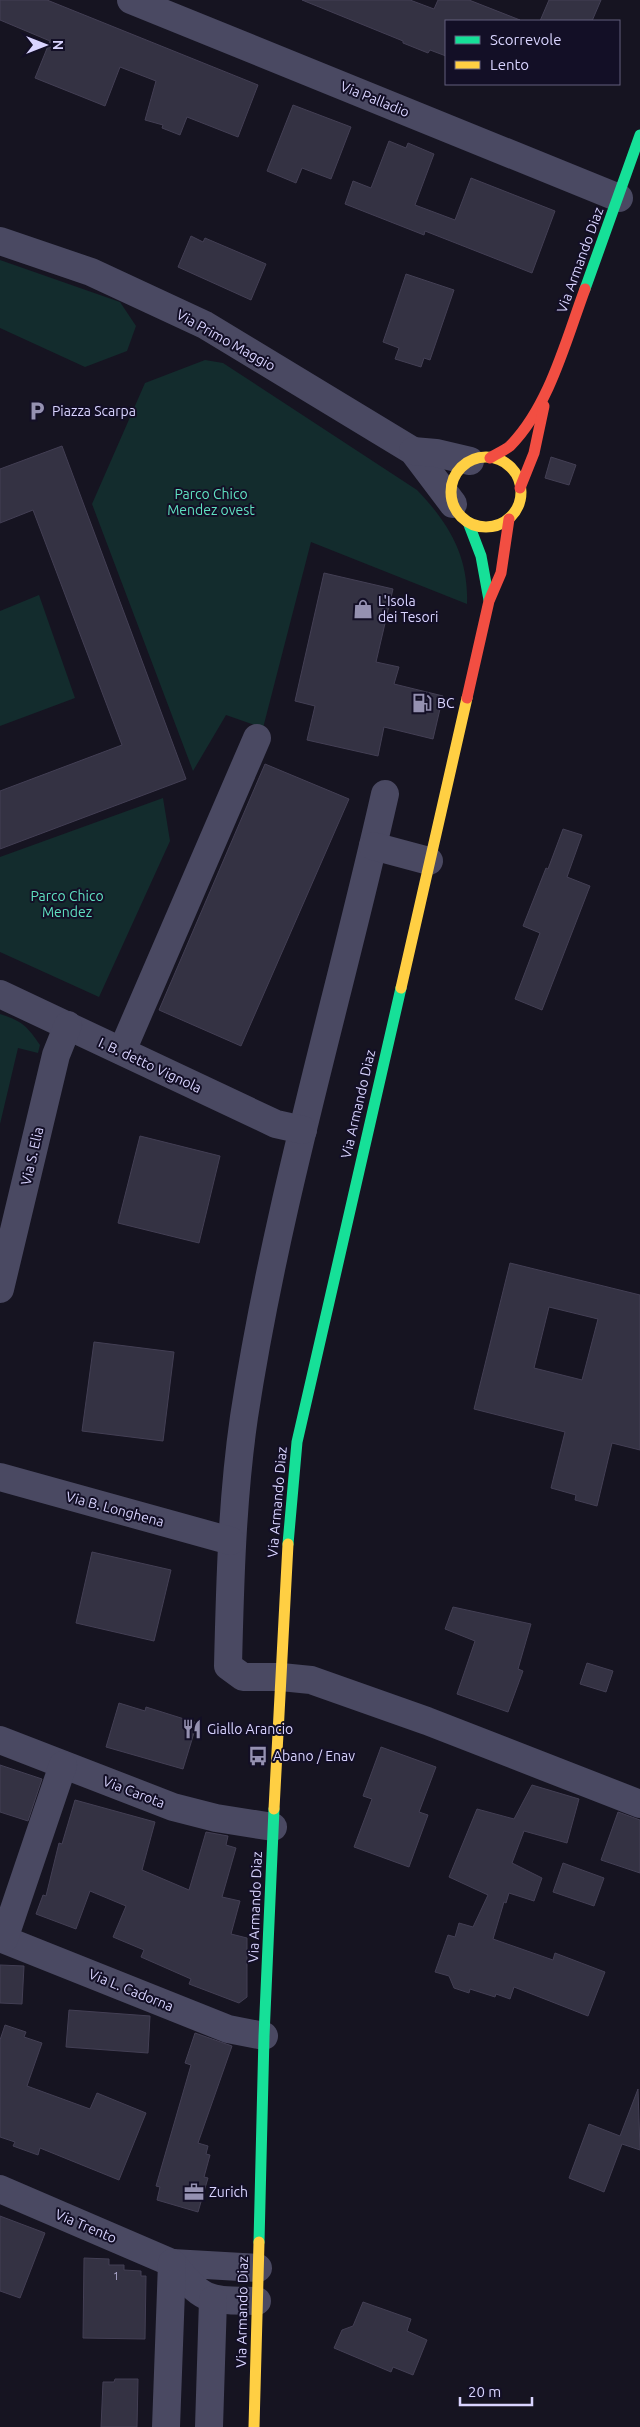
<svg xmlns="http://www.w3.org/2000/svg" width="640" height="2427" viewBox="0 0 640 2427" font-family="Ubuntu,sans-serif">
  <rect width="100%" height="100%" fill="#161421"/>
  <g fill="#132c2d">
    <path d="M0 260 120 302 136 326 127 351 85 367 0 328Z"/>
    <path d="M205 360 223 363 417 490C449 523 469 557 467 604L311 542 263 728 226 715 193 771 92 504 145 383Z"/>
    <path d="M39 595 75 698 0 726V611Z"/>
    <path d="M163 798 170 841 99 997 0 952V857Z"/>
    <path d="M0 1014C22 1021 27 1026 40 1045L38 1053 18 1048 0 1124Z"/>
  </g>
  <g fill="#343243" stroke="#433f54" fill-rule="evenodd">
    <path d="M0 0H47L258 85 238 137 187 117 180 135 162 128 163 125 145 120 156 81 120 67 105 106 35 78 50 41 0 20Z"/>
    <path d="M302 0H410L434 9 438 0H469L520 20 446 21V56L430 50 428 53 403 43V41Z"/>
    <path d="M549 0H601L592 21H540Z"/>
    <path d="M293 105 351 127 331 179 302 168 296 183 267 171Z"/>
    <path d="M389 141 406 148 408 143 434 154 415 205 455 220 471 178 555 211 532 273 425 231 424 235 345 204 353 181 371 188Z"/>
    <path d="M191 236 203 242 205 238 266 264 251 300 178 267Z"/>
    <path d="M406 274 454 290 430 360 424 358 421 367 395 359 399 348 383 342Z"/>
    <path d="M62 446 186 779 0 849V791L122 745 33 510 0 523V469Z"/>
    <path d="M551 457 576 465 569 485 545 478Z"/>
    <path d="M324 573 393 589 376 662 399 667 394 684 443 696 433 739 384 727 378 756 307 740 315 706 295 701Z"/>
    <path d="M265 764 349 799 241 1046 159 1010Z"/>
    <path d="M563 829 582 835 567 877 590 886 542 1010 515 999 540 933 523 926 546 868 548 869Z"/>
    <path d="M140 1136 220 1156 199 1243 118 1223Z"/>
    <path d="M510 1263 640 1295V1450L612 1443 597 1506 575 1500 576 1495 551 1488 565 1432 474 1409ZM549 1307 598 1319 582 1380 534 1368Z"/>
    <path d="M94 1342 174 1352 163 1441 82 1431Z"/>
    <path d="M92 1552 171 1570 154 1641 76 1623Z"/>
    <path d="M453 1607 531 1624 518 1669 523 1671 508 1712 457 1694 475 1641 445 1629Z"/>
    <path d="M587 1663 613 1671 606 1692 580 1684Z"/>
    <path d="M119 1703 145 1711 146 1707 197 1723 183 1769 106 1747Z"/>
    <path d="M381 1747 436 1767 419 1812 428 1815 409 1867 354 1847 372 1799 363 1796Z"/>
    <path d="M0 1765 42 1779 28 1821 0 1812Z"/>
    <path d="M532 1785 579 1799 567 1843 524 1831 512 1863 542 1878 534 1901 509 1893 506 1903 504 1902 493 1939 553 1960 555 1953 605 1972 588 2016 514 1987 510 1999 496 1994 495 1997 470 1989 469 1993 454 1988 449 1976 435 1972 448 1935 455 1937 459 1923 473 1927 488 1895 449 1877 477 1809 514 1819Z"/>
    <path d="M75 1800 155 1822 142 1870 189 1890 206 1832 228 1836 226 1845 236 1848 222 1897 240 1901 231 1934 247 1938V1997L239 2003 189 1984 191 1979 141 1957 144 1950 113 1937 126 1906 90 1891 76 1929 36 1914 43 1895 46 1896 59 1843 62 1844Z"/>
    <path d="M618 1812 640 1820V1873L601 1860Z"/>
    <path d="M563 1863 604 1878 594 1906 553 1892Z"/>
    <path d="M0 1965 24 1966 22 2004 0 2003Z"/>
    <path d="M69 2010 150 2016 148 2053 66 2047Z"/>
    <path d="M5 2025 26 2032 24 2037 42 2043 27 2086 90 2109 97 2093 146 2113 119 2180 40 2148 38 2155 13 2146 15 2142 0 2137V2040Z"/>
    <path d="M195 2033 232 2046 198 2143 208 2146 206 2154 210 2155 204 2177 208 2178 198 2212 157 2200 160 2187 156 2186 191 2065 185 2063Z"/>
    <path d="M638 2089 640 2150 622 2144 604 2192 569 2178 589 2124 620 2136Z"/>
    <path d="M0 2216 45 2233 20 2298 0 2291Z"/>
    <path d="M84 2258 109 2259V2265H124V2270L141 2271V2276H146L145 2339 83 2338Z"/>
    <path d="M363 2302 411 2319 407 2331 427 2340 413 2375 393 2367 391 2372 334 2348 342 2330 353 2326Z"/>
    <path d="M115 2379H138L137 2427H101L103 2382H114Z"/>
  </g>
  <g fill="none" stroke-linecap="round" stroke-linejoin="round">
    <g stroke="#4a4962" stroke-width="28">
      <path d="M131 0 619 198"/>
      <path d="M0 241 91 272 205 325 413 451 453 504"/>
      <path d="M413 451 436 453 470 461"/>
      <path d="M385 794C338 1002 276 1206 244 1417 232 1500 230 1583 228 1666L243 1677H281L311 1680 427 1721 640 1804"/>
      <path d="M373 846 429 861"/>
      <path d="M0 994 276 1124 303 1130"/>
      <path d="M122 1051 257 738"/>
      <path d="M0 1289 56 1055 68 1025"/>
      <path d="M0 1477 231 1541"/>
      <path d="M0 1740 173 1807 216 1818 273 1827"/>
      <path d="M0 1938 228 2029 264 2036"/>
      <path d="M4 1939 63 1765"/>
      <path d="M0 2189 172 2263 258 2268"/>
      <path d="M172 2263C205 2303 207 2300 257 2301"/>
      <path d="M166 2427 172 2263"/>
      <path d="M209 2427 213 2300"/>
    </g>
    <g stroke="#16e098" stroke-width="11">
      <path d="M585 289 640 135"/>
      <path d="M468 522 481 556 489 600"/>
      <path d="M288 1544 297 1442 401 988"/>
      <path d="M259 2242 264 2036 274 1809"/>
    </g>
    <g stroke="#ffcf43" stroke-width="11">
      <circle cx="486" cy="492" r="35"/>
      <path d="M401 988 467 698"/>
      <path d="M274 1809 288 1544"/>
      <path d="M254 2427 259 2242"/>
    </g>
    <g stroke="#f24e42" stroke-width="11">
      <path d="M490 458C496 454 504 451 510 446 549 407 566 340 585 289"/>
      <path d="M520 488 534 453 544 406"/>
      <path d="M467 698 489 601 501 573 509 519"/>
    </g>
  </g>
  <defs>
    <symbol id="parking-bare" viewBox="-9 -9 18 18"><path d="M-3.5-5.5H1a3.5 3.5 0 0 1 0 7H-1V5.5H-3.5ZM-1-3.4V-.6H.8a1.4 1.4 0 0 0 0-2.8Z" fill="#9591b1" stroke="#130f26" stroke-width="2.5" paint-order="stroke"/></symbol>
    <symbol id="shop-bare" viewBox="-9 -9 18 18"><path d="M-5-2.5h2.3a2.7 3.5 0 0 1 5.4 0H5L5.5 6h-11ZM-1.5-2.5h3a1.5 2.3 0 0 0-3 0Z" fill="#9591b1" stroke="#130f26" stroke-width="2.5" paint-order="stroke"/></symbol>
    <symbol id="fuel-bare" viewBox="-9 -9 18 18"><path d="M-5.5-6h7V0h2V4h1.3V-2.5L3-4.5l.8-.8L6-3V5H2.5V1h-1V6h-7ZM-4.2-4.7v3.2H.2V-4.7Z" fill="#9591b1" stroke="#130f26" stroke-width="2.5" paint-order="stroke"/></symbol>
    <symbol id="restaurant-bare" viewBox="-9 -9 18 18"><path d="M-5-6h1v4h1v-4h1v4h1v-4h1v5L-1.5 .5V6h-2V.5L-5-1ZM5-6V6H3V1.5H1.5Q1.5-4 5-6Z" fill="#9591b1" stroke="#130f26" stroke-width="2.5" paint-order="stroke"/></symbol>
    <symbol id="bus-bare" viewBox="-9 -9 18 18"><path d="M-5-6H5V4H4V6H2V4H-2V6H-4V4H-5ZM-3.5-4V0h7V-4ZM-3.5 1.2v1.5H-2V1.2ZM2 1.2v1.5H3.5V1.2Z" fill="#9591b1" stroke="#130f26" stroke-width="2.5" paint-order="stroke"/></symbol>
    <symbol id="office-bare" viewBox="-9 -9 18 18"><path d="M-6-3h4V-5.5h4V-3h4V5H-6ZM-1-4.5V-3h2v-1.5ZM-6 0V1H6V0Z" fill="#9591b1" stroke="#130f26" stroke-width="2.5" paint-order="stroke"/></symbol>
  </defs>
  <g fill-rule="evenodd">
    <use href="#parking-bare" x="23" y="397" width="28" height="28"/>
    <use href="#shop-bare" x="349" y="595" width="28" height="28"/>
    <use href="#fuel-bare" x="408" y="689" width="28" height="28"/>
    <use href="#restaurant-bare" x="178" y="1715" width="28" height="28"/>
    <use href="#bus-bare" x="244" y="1742" width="28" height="28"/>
    <use href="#office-bare" x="180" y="2178" width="28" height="28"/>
  </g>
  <g text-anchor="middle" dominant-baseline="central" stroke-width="4" stroke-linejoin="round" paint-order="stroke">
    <g font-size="11" fill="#b0acd0">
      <text x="116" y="2276">1</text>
    </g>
    <g font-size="14" fill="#d9d4ff" stroke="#130f26">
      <text transform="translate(375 99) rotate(22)">Via Palladio</text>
      <text transform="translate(580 260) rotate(-70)">Via Armando Diaz</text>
      <text transform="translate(226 340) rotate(29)">Via Primo Maggio</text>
      <text transform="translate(150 1065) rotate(25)">I. B. detto Vignola</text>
      <text transform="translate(358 1104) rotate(-77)">Via Armando Diaz</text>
      <text transform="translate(32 1156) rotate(-77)">Via S. Elia</text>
      <text transform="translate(277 1502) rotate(-85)">Via Armando Diaz</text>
      <text transform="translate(115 1509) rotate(15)">Via B. Longhena</text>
      <text transform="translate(134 1792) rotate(21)">Via Carota</text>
      <text transform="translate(255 1907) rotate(-88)">Via Armando Diaz</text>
      <text transform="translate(131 1990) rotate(22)">Via L. Cadorna</text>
      <text transform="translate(86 2226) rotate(23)">Via Trento</text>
      <text transform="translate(242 2312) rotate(-89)">Via Armando Diaz</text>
    </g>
    <g font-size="14" fill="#d9d4ff" stroke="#130f26" text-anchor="start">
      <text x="52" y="411">Piazza Scarpa</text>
      <text x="378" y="601">L'Isola<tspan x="378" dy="16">dei Tesori</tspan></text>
      <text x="437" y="703">BC</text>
      <text x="207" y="1729">Giallo Arancio</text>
      <text x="273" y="1756">Abano / Enav</text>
      <text x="209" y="2192">Zurich</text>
    </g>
    <g font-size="14" fill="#5fe0c0" stroke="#130f26">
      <text x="211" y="494">Parco Chico<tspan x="211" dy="16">Mendez ovest</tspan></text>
      <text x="67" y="896">Parco Chico<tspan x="67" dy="16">Mendez</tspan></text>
    </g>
  </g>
  <rect x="445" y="20" width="175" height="65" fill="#130f26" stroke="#625e7d"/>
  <rect x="455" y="36" width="25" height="8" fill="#16e098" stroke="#625e7d"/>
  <text x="490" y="45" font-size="15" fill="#d9d4ff">Scorrevole</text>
  <rect x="455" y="61" width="25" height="8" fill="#ffcf43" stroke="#625e7d"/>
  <text x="490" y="70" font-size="15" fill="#d9d4ff">Lento</text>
  <g transform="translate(45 45) rotate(90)" stroke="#130f26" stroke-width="4" paint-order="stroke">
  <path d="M0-4L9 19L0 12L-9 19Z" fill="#d9d4ff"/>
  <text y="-8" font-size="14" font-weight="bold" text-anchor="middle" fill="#d9d4ff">N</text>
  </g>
  <path d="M460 2397v8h72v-8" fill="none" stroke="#d9d4ff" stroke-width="2.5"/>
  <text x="468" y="2397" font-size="15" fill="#d9d4ff" stroke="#130f26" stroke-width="4" paint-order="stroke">20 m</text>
</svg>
